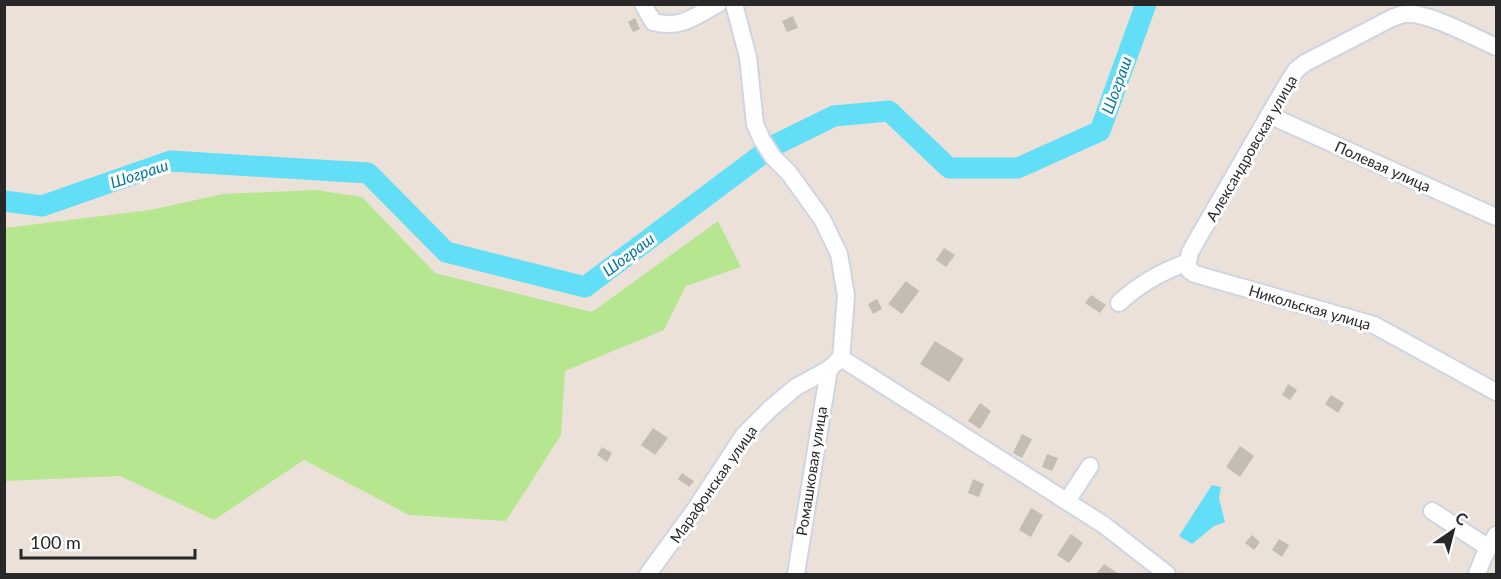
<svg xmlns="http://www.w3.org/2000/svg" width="1501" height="579" viewBox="0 0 1501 579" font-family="Lato,sans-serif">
  <rect width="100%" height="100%" fill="#ece1d8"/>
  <path fill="#b6e790" d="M316 190 362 197 435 273 592 312 718 221 741 267 686 286 664 330 565 371 561 435 506 521 409 515 304 460 214 520 120 476 5 481V228L150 210 223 194Z"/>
  <path fill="#62def7" d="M1212 485 1221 487 1219 498 1225 522 1214 526 1192 544 1179 536Z"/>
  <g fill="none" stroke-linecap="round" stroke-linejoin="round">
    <path stroke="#62def7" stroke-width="21" d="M4 201 42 206 171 161 368 173 446 252 585 287 773 146 834 116 889 111 949 168H1018L1100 131 1146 4"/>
  </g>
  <g fill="#c3bdb4">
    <path d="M793 16 798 28 787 32 782 21Z"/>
    <path d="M635 18 640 29 633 32 628 22Z"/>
    <path d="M944 248 955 255 946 267 936 260Z"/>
    <path d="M906 281 919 291 902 314 888 304Z"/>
    <path d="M1091 295 1106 305 1100 313 1085 303Z"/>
    <path d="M877 299 882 309 873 314 868 304Z"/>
    <path d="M935 341 964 359 949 382 920 364Z"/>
    <path d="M1288 384 1297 390 1290 400 1282 395Z"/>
    <path d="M1331 395 1344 403 1338 413 1325 404Z"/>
    <path d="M980 403 991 411 980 429 968 421Z"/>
    <path d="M653 428 668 438 655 455 641 445Z"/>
    <path d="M1022 434 1032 439 1022 458 1013 453Z"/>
    <path d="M1240 446 1254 456 1240 477 1226 467Z"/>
    <path d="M602 447 612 453 607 462 597 455Z"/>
    <path d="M1047 454 1058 458 1052 471 1042 467Z"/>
    <path d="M682 473 694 481 689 487 678 479Z"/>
    <path d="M973 479 984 484 979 497 968 493Z"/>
    <path d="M1031 508 1043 515 1031 537 1019 530Z"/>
    <path d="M1071 534 1083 543 1069 563 1057 555Z"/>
    <path d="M1252 535 1260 542 1254 550 1245 543Z"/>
    <path d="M1279 539 1289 545 1282 557 1272 550Z"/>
    <path d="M1104 564 1119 574H1096Z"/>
  </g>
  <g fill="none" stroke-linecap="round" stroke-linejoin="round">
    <defs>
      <g id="minor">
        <path d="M643 4 653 22C682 29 693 17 718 4"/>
        <path d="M734 4 748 57 755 124 762 140 773 157 789 173 822 219 839 254 846 296 841 358 1104 525 1167 574"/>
        <path d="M1496 47C1476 38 1426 11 1405 14 1401 14 1396 17 1392 18L1305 63 1296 70 1283 91 1190 252 1188 262 1189 270 1195 274 1374 325 1496 392"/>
        <path d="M1269 115 1496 217"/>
        <path d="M1119 303C1139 284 1163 271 1188 262"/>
        <path d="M1067 501 1090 466"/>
        <path d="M1432 511 1489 548"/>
        <path d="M648 574 694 511 744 435 771 408 796 387 829 369 841 358"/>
        <path d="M796 574 829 369"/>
        <path d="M1477 574 1484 556 1496 535"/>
      </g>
    </defs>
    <use href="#minor" stroke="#cdd4e3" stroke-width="20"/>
    <use href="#minor" stroke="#fff" stroke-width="16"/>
  </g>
  <g text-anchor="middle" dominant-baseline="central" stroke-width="6" stroke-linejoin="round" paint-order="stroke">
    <g font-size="15" fill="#282828" stroke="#fff">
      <text transform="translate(1251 148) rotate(-60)">Александровская улица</text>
      <text transform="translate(1383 166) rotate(24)">Полевая улица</text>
      <text transform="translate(1310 307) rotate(16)">Никольская улица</text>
      <text transform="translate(811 471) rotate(-81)">Ромашковая улица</text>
      <text transform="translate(713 484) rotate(-55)">Марафонская улица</text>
    </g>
    <g font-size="16" font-style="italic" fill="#047aa0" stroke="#fff">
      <text transform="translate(1116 85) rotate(-70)">Шограш</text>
      <text transform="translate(139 173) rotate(-18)">Шограш</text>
      <text transform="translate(628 254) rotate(-37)">Шограш</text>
    </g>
  </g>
  <rect width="1501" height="579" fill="none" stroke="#282828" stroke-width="12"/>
  <g transform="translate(1453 531) rotate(35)" stroke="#ffffff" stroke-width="4.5" paint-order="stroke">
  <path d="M0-4.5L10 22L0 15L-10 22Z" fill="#282828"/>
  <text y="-9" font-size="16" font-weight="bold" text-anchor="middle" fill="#282828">С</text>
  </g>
  <path d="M21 549v9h174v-9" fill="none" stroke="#282828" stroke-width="3"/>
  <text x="30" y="549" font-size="18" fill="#282828" stroke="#ffffff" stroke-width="4.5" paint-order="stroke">100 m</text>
</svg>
